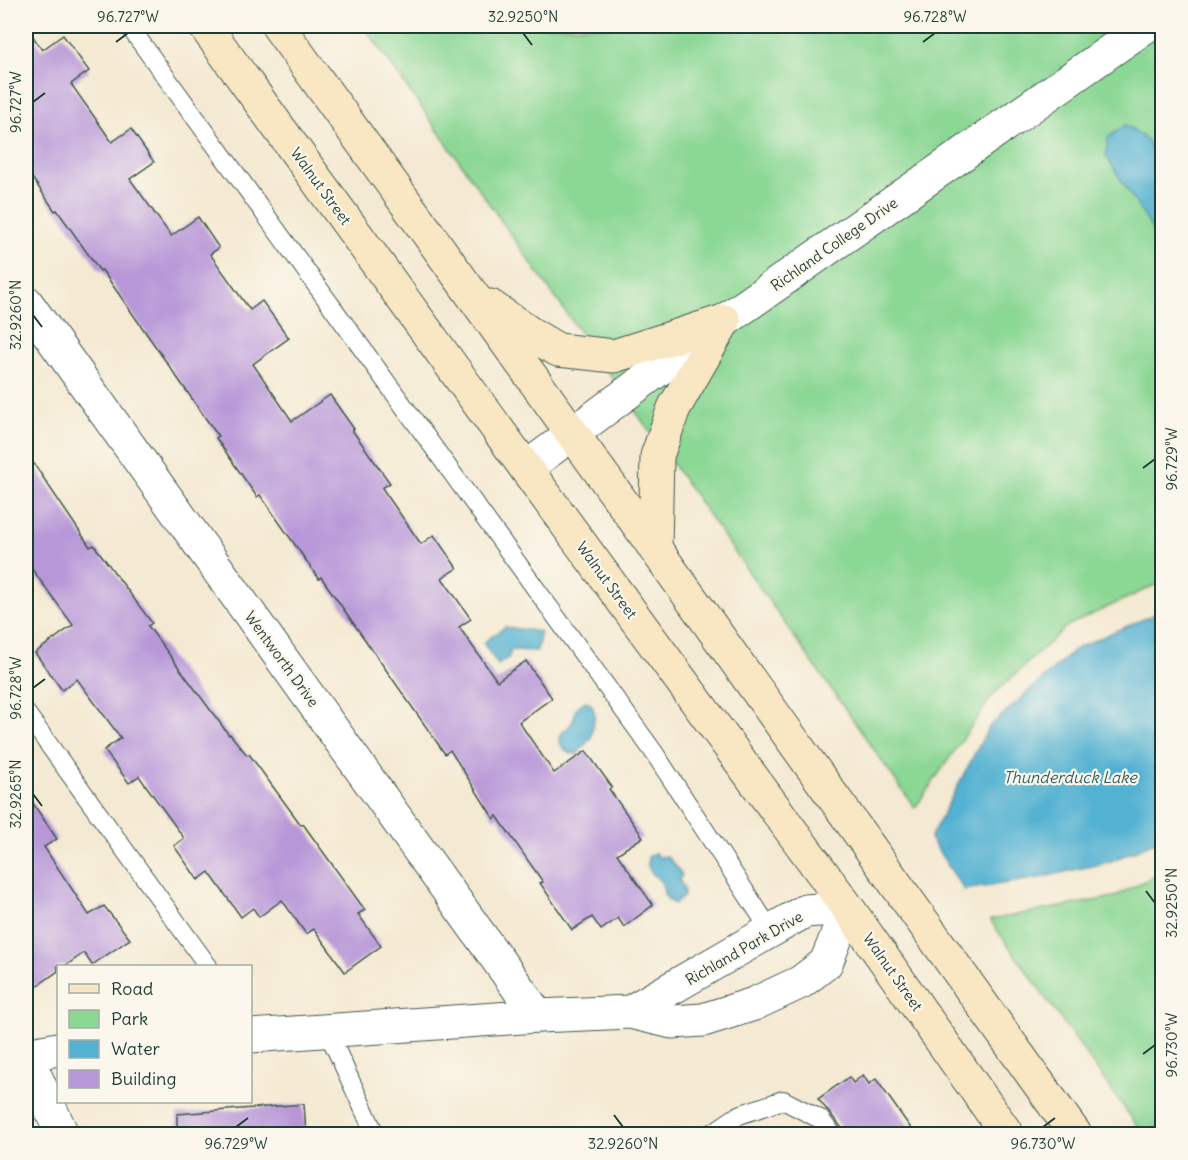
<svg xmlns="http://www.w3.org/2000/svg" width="1188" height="1160" viewBox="0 0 1188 1160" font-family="Delius,sans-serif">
  <rect width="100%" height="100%" fill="#fbf7ec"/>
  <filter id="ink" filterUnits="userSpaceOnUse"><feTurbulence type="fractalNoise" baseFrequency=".0167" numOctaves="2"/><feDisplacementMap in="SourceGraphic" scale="12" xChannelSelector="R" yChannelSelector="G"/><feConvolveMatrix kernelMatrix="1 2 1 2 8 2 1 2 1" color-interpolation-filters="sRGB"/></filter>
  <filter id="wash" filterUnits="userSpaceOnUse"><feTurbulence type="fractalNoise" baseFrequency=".008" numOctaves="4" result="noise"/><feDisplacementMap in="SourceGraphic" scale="24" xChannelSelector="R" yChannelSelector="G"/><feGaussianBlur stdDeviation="1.35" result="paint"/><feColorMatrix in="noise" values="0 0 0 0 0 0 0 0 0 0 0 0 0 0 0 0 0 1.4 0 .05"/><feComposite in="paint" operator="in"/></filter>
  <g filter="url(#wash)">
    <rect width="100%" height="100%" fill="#f4e9d2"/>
    <g fill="#8bd794" stroke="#558a64" stroke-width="1.5">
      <path d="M364 26H1162V582L1067 626 993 695 915 808Z"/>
      <path d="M1162 872V1134H1143L990 920 1114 897Z"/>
    </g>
    <g fill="#53b1d1" stroke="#397782" stroke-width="1.5">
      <path d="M1125 125 1137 132 1148 141 1162 167V245L1106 156 1108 138Z"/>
      <path d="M1162 611V839L1109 862 1039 878 964 890 930 838 989 727 1077 648Z"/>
      <path d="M505 627 541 632 537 651 511 650 509 657 498 665 483 643Z"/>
      <path d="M586 701 592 705 595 714 591 738 577 754C567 754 557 746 561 735 562 730 568 729 571 724 579 713 568 711 586 701Z"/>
      <path d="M655 853 659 857 667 856 678 869 682 875 679 880 684 888V896L679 901 674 904 669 901 664 894C664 873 645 879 648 857Z"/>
    </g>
    <g id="blocks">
      <g fill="#b797d8">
        <path d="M26 26 42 50 63 35 89 71 71 84 112 142 131 129 154 162 130 179 171 236 198 217 219 248 210 254 250 310 262 301 289 338 253 364 292 421 330 395 354 429 352 430 390 483 382 488 421 544 434 535 457 568 442 578 471 619 459 627 497 681 526 661 552 698 519 722 554 773 586 751 612 787 609 789 643 837 617 854 653 905 624 927 618 918 601 930 592 917 572 930 540 883 543 882 497 816 494 819 450 750 445 754 321 577 319 579 260 495 257 497 216 438 218 436 102 270 100 271 57 210 55 211 26 169Z"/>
        <path d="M26 452 90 547 94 545 152 623 148 626 229 735 230 734 247 755 249 754 301 825 303 824 365 910 358 914 381 946 345 972 314 929 306 934 282 900 259 917 253 908 241 917 209 872 198 880 174 846 184 838 139 776 129 783 104 750 121 738 77 679 62 690 35 653 73 625 26 561Z"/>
        <path d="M26 793 57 839 44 847 89 915 104 906 130 939 92 965 84 953 65 966H58V971L26 994Z"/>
        <path d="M863 1075 869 1084 876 1079 915 1134H844L841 1127 818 1099 849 1077 853 1083Z"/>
        <path d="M304 1104 306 1134H177V1114Z"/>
      </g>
    </g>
  </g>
  <g filter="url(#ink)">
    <use href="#blocks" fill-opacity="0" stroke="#3f574c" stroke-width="1.5"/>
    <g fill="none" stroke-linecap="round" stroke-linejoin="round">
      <defs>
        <g id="lane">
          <path d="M129 26 653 751 771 931"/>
          <path d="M26 713 208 966"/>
          <path d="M328 1032 375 1134"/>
          <path d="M711 1134 739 1115 783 1100 820 1119 832 1134"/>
        </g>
        <g id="street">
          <path d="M26 302 538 1016"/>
          <path d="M526 468 724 321 1146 26"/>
          <path d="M250 1036 538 1016 630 1012 672 1022 703 1020 754 1004 801 982 826 963 848 908 805 911 630 1012"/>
          <path d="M26 1055 58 1049"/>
          <path d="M26 1056 62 1134"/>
        </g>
        <g id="secondary">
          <path d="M205 26 556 510 848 908 1007 1134"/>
          <path d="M278 26 614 491 1075 1134"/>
          <path d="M490 306 531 334 558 350 614 356 724 321"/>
          <path d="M655 549 657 456 674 408 724 321"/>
        </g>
      </defs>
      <use href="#lane" stroke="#3f574c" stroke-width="20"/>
      <use href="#street" stroke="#3f574c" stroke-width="35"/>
      <use href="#secondary" stroke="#3f574c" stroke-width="35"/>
      <use href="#lane" stroke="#fff" stroke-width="18"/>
      <use href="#street" stroke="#fff" stroke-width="33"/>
      <use href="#secondary" stroke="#f9e7c3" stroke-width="33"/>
    </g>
  </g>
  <path fill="none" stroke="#1f3d34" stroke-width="2" d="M523 33 532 45M116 42 128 33M923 42 935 33M33 102 45 93M33 315 42 327M1143 468 1155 459M33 688 45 679M33 794 42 806M1146 891 1155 903M1143 1054 1155 1045M614 1115 623 1127M236 1127 248 1118M1043 1127 1055 1118"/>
  <g text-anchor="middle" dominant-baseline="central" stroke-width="4.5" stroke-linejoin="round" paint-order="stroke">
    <g font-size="15" fill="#1f3d34" stroke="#fbf7ec">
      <text transform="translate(321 186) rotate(54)">Walnut Street</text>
      <text transform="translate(834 244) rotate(-35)">Richland College Drive</text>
      <text transform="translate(607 580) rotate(54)">Walnut Street</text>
      <text transform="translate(282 659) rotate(54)">Wentworth Drive</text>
      <text transform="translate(744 948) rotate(-30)">Richland Park Drive</text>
      <text transform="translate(893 972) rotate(55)">Walnut Street</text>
    </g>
    <g font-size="16" font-style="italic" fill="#2f6063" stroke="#fbf7ec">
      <text x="1070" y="777">Thunderduck Lake</text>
    </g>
  </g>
  <rect width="1188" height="1160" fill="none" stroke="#fbf7ec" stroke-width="66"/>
  <rect x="57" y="965" width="195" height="138" fill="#fbf7ec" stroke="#a3ada2" stroke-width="1.5"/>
  <rect x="69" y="984" width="30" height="9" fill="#f9e7c3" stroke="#a3ada2" stroke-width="1.5"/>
  <text x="111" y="995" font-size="18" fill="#1f3d34">Road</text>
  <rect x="69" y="1010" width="30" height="18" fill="#8bd794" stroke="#a3ada2" stroke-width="1.5"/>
  <text x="111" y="1025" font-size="18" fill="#1f3d34">Park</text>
  <rect x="69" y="1040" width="30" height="18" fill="#53b1d1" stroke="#a3ada2" stroke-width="1.5"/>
  <text x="111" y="1055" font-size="18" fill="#1f3d34">Water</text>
  <rect x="69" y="1070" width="30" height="18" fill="#b797d8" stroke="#a3ada2" stroke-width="1.5"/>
  <text x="111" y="1085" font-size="18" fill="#1f3d34">Building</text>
  <rect x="33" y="33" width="1122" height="1094" fill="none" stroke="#1f3d34" stroke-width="2"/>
  <g font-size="15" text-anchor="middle" fill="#1f3d34">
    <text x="128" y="22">96.727°W</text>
    <text x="523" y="22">32.9250°N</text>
    <text x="935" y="22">96.728°W</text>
    <text transform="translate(16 102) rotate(-90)" y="5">96.727°W</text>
    <text transform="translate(16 315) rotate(-90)" y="5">32.9260°N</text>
    <text transform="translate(1172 459) rotate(-90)" y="5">96.729°W</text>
    <text transform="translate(16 688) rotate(-90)" y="5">96.728°W</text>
    <text transform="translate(16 794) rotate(-90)" y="5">32.9265°N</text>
    <text transform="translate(1172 903) rotate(-90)" y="5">32.9250°N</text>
    <text transform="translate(1172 1045) rotate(-90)" y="5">96.730°W</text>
    <text x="236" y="1149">96.729°W</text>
    <text x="623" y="1149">32.9260°N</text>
    <text x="1043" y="1149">96.730°W</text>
  </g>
</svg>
